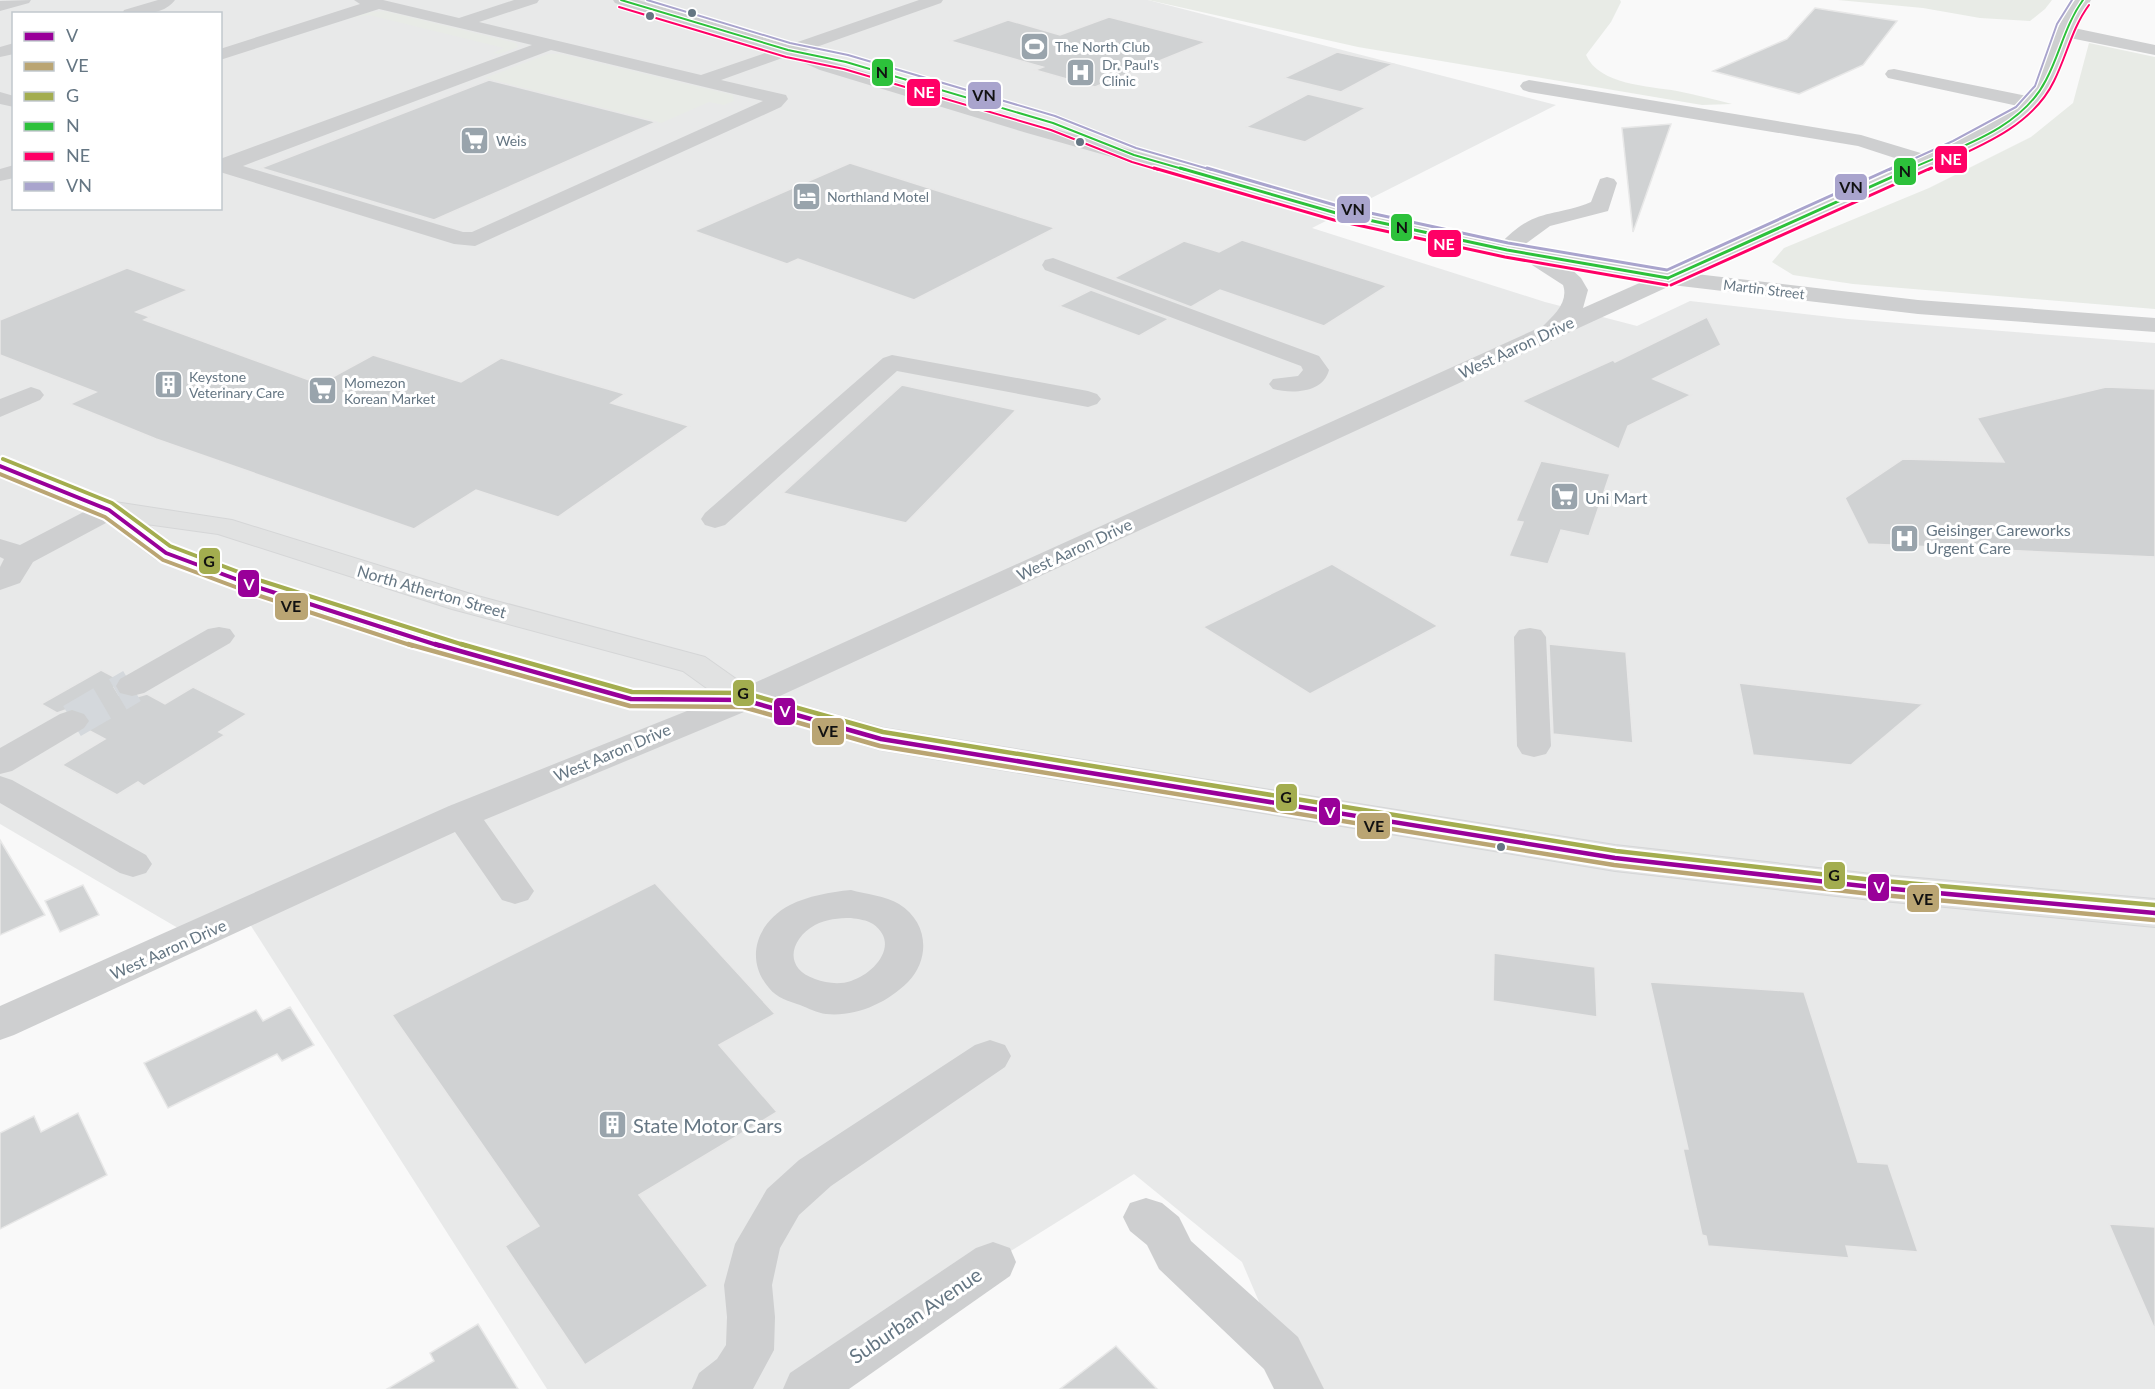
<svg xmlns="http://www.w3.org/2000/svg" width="2155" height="1389" viewBox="0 0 2155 1389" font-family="Lato,sans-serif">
  <rect width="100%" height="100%" fill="#f9f9f9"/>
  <path fill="#e8e9e9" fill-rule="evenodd" d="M0 0H1148L1556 105 1312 228 1545 302 1637 326 1690 301 1848 319 2155 343V1389H1299L1281 1353 1242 1262 1134 1174 993 1262 808 1389H547L246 918 195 938 0 824ZM14 14H220V208H14Z"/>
  <g fill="#e8ebe6">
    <path d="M1148 0H1620L1621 2 1611 22 1586 55C1599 85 1649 86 1677 91 1696 95 1714 99 1732 104L1702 105 1358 47Z"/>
    <path d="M1838 0H2052L2045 9 2030 21 1980 18 1923 8Z"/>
    <path d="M385 11 516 43 518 47 499 54 493 53 504 48 369 15 352 18 370 12Z"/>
    <path d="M2089 43 2155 57V309L1853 284 1793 275 1772 262 1784 248 1929 188 2031 137 2073 103Z"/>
    <path d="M548 54H562L733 95 734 101 724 105 709 102 661 123 485 78Z"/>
  </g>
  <g fill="#d0d2d3" stroke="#e8e8e8" stroke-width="1.5">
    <path d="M1815 8 1897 21 1863 65 1799 94 1713 71 1787 39Z"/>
    <path d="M1109 17 1206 42 1095 87 1035 70 1043 67 950 41 1008 20 1060 35Z"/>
    <path d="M1337 52 1393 64 1341 92 1284 78Z"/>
    <path d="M489 80 656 122 434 220 261 168Z"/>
    <path d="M1308 94 1366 108 1305 142 1246 127Z"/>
    <path d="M1671 124 1633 232 1622 128Z"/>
    <path d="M850 163 1055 228 914 300 798 259 787 264 694 231Z"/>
    <path d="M1242 240 1387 286 1324 326 1220 290 1191 307 1114 278 1184 241 1219 252Z"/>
    <path d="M127 268 188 290 136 312 150 317 144 320 320 384 373 355 461 382 501 358 625 394 611 403 689 426 558 517 476 490 414 529 156 439 70 404 96 392 0 355V320Z"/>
    <path d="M1091 290 1169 319 1139 336 1059 306Z"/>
    <path d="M1707 317 1721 345 1653 379 1691 395 1628 426 1619 449 1522 401 1613 360 1615 362Z"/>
    <path d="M902 385 1016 410 906 523 783 493Z"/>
    <path d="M2106 387 2155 389V557L1868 544 1845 498 1903 459 2004 462 1977 418Z"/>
    <path d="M1541 461 1610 474 1589 536 1561 530 1548 564 1509 556 1523 522 1516 521Z"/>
    <path d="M1332 564 1438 626 1310 694 1203 627Z"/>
    <path d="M1549 644 1626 652 1633 743 1553 734Z"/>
    <path d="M101 670 118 679 114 687 119 695 133 698 147 694 165 704 193 687 247 714 219 732 225 735 144 786 138 782 117 795 62 765 105 739 86 729 91 721 86 713 71 708 57 713 41 704Z"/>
    <path d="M1739 683 1923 704 1851 765 1753 755Z"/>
    <path d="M0 840 45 915 0 935Z"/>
    <path d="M655 883 775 1014 719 1045 777 1112 639 1195 708 1286 585 1365 505 1246 539 1226 392 1015Z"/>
    <path d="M83 885 99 915 60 932 45 901Z"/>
    <path d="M1494 953 1595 967 1597 1017 1493 1001Z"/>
    <path d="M1650 982 1804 992 1858 1162 1888 1164 1918 1252 1846 1246 1849 1258 1708 1246 1706 1236 1702 1235 1683 1149H1688Z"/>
    <path d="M290 1007 314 1045 282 1061 277 1054 168 1108 144 1063 256 1010 263 1021Z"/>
    <path d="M78 1113 107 1175 0 1229V1133L34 1116 41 1132Z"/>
    <path d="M2109 1224 2155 1227V1330L2121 1252Z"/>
    <path d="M478 1324 518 1389H387L434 1361 430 1353Z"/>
    <path d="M1116 1346 1157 1389H1060Z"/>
  </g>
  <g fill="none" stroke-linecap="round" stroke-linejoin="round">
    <path stroke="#d4d8dc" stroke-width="35" stroke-dasharray="35 18" stroke-linecap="butt" d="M72 721 132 686"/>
    <defs>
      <path id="major" d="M0 458 115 502 232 520 474 595 705 657 756 693 883 728 1615 845 1872 874 2155 899V927L1872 900 1615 871 881 750 743 710 631 709 405 646 249 594 156 559 99 516 0 476ZM146 524 218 534 452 609 683 671 708 689H632L427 632 271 582 176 547Z"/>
    </defs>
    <use href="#major" stroke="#d5d6d7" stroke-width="2"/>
    <g fill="#cecfd0" fill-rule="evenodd">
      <path d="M31 0 29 3 0 11V1Z"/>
      <path d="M158 0H175C163 16 140 14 122 14L124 10Z"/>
      <path d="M354 0H383L459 18 514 0H539L537 3 479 22 701 75 771 51 615 3 613 0H638L789 45 919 0H943L941 3 805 51 832 62 1041 125 1341 208 1430 228 1503 241C1537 207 1552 218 1591 202L1600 179 1607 177 1614 179 1617 183 1608 211 1550 226 1524 245 1666 271 1907 162 1858 146 1529 92 1523 90 1520 86 1523 82 1529 80 1861 135 1924 154 1984 127 2018 106 1888 78 1885 74 1888 70 1894 69 2027 96C2048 66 2051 29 2075 0H2091L2074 28 2155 45V55L2070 38C2061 65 2052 96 2030 115 2020 123 2008 129 1998 135L1696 274 1918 300 2155 318V332L1918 314 1672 285 756 707 484 820 534 891 528 900 515 904 502 900 455 832 14 1035 0 1040V1006L449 806 732 693 1543 326C1554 315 1569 302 1563 285L1532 265 1529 260 1430 242 1328 218 1027 133 820 70 788 56 721 80 786 95 788 99 781 107 475 246 454 244 220 172V159L532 45 379 9 220 60V49L360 4ZM551 50 763 101 472 232H463L243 166ZM1569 267 1644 281 1583 308 1588 290 1581 278Z"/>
      <path d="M14 43V54L0 57V47Z"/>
      <path d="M0 92 14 96V107L0 104Z"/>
      <path d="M14 165V178L0 181V169Z"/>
      <path d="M1053 258 1319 356 1329 370C1323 393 1293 394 1273 389L1269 384 1273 379 1298 376 1303 370 1301 366 1045 270 1042 265 1045 260Z"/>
      <path d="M892 355 1088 391 1097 394 1101 399 1097 404 1088 407 897 371 725 525 715 528 705 525 701 519 705 513 883 358Z"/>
      <path d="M31 387 40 390 44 395 40 400 0 417V399Z"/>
      <path d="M109 501 119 504 123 510 119 516 33 562 20 583 0 590V567L4 559 0 557V539L20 545 99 504Z"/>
      <path d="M219 627 230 629 235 636 230 643 144 693 132 696 120 693 116 686 120 679 208 629Z"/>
      <path d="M1530 628 1541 630 1546 637 1551 746 1546 754 1534 757 1522 754 1517 746 1514 637 1519 630Z"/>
      <path d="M72 710 84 714 89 721 84 728 12 771 0 774V748L60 714Z"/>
      <path d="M0 776 12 780 146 855 152 864 146 873 133 877 120 873 0 803Z"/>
      <path d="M851 890C865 894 886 896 899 904 928 922 931 958 908 982 887 1003 856 1017 826 1014 817 1013 808 1008 800 1005 788 1001 777 998 769 988 744 959 757 922 790 905 808 896 830 892 851 890ZM851 918C858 919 867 920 873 924 901 944 874 974 851 981 839 985 826 983 815 979 783 968 790 939 815 925 826 919 839 918 851 918Z"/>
      <path d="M990 1040 1005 1045 1011 1056 1005 1067 831 1186 799 1215 780 1248 772 1285 775 1317 774 1350 753 1389H692L699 1373 717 1359 726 1345 727 1317 724 1285 735 1244 767 1189 799 1160 975 1045Z"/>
      <path d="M1146 1198 1162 1203 1179 1217 1191 1241 1298 1337 1324 1389H1274L1264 1369 1159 1269 1147 1245 1130 1231 1123 1217 1130 1203Z"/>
      <path d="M993 1242 1010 1248 1016 1262 1010 1276 849 1389H783L790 1373 976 1248Z"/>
    </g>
    <use href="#major" fill="#e1e2e2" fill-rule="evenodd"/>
    <defs>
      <path id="bus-1-far1" d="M0 466 109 510 166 553 260 588 440 646"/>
      <path id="bus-1" d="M435 644 631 699 744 700 881 739 1615 858 1872 887 2155 913"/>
      <path id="bus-2-far1" d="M0 474 105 517 163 560 257 595 413 646"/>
      <path id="bus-2" d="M408 644 630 706 743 707 880 746 1614 865 1871 894 2154 920"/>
      <path id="bus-3-far1" d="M3 459 112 503 170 546 262 581 467 646"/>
      <path id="bus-3" d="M461 644 632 692 745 693 883 732 1616 851 1873 880 2155 905"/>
      <g id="bus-4-far1">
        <path d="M621 0 788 50 846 62 1053 123 1134 155 1186 170"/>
        <path d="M1908 170C1956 148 2021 130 2046 80 2060 54 2065 25 2083 0"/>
      </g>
      <g id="bus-4">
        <path d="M1180 168 1336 213 1507 250 1668 278"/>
        <path d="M1668 278 1912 168"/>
      </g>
      <g id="bus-5-far1">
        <path d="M619 7 786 57 844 69 1051 130 1132 162 1159 170"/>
        <path d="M1928 170C1973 149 2031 129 2054 81 2067 55 2072 28 2089 5"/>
      </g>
      <g id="bus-5">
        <path d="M1154 168 1334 220 1505 257 1667 285"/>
        <path d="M1671 285 1931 168"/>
      </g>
      <g id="bus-6-far1">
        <path d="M647 0 790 43 848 55 1055 116 1136 148 1212 170"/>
        <path d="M1889 170 1953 141 2016 107 2035 86 2057 24 2072 0"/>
      </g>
      <path id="bus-6" d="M1207 168 1338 206 1508 243 1667 270 1892 168"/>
    </defs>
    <use href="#bus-1-far1" stroke="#fff" stroke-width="8"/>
    <use href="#bus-1" stroke="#fff" stroke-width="9"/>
    <use href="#bus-2-far1" stroke="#fff" stroke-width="8"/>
    <use href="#bus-2" stroke="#fff" stroke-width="9"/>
    <use href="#bus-3-far1" stroke="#fff" stroke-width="8"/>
    <use href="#bus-3" stroke="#fff" stroke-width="9"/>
    <use href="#bus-4-far1" stroke="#fff" stroke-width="4.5"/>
    <use href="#bus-4" stroke="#fff" stroke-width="6"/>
    <use href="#bus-5-far1" stroke="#fff" stroke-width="4.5"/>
    <use href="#bus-5" stroke="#fff" stroke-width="6"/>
    <use href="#bus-6-far1" stroke="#fff" stroke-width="4.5"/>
    <use href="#bus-6" stroke="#fff" stroke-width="6"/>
    <use href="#bus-1-far1" stroke="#909" stroke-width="4"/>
    <use href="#bus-1" stroke="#909" stroke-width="4.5"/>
    <use href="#bus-2-far1" stroke="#baa573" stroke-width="4"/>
    <use href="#bus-2" stroke="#baa573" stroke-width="4.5"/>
    <use href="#bus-3-far1" stroke="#a3ad4f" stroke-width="4"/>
    <use href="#bus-3" stroke="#a3ad4f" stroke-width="4.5"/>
    <use href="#bus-4-far1" stroke="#2dc13b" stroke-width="2"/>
    <use href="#bus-4" stroke="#2dc13b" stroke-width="3"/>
    <use href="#bus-5-far1" stroke="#f06" stroke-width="2"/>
    <use href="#bus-5" stroke="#f06" stroke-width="3"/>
    <use href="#bus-6-far1" stroke="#a9a4cd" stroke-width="2"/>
    <use href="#bus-6" stroke="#a9a4cd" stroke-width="3"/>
  </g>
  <defs>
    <symbol id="stadium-square" viewBox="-11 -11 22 22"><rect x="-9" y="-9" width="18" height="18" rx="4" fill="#99a4ac" stroke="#fff"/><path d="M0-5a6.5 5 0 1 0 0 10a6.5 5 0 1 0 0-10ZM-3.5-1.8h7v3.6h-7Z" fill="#fff"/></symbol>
    <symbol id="hospital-square" viewBox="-11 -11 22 22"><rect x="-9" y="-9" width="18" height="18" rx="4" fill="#99a4ac" stroke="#fff"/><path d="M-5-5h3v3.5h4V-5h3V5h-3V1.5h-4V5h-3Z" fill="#fff"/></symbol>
    <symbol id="supermarket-square" viewBox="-11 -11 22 22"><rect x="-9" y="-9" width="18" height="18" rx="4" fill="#99a4ac" stroke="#fff"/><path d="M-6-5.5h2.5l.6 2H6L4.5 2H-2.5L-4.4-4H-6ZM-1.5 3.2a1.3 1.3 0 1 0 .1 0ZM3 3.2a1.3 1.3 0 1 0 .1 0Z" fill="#fff"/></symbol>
    <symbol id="hotel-square" viewBox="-11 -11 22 22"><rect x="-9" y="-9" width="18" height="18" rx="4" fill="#99a4ac" stroke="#fff"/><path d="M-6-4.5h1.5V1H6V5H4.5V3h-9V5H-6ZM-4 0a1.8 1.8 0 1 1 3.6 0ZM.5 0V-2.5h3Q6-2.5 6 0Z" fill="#fff"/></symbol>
    <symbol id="building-square" viewBox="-11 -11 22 22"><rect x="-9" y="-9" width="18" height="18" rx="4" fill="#99a4ac" stroke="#fff"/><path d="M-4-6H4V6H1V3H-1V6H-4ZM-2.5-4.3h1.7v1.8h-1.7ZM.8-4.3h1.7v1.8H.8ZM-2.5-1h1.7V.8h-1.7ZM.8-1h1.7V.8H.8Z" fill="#fff"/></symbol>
  </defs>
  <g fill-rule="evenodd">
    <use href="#stadium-square" x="1018" y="30" width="33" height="33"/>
    <use href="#hospital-square" x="1064" y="56" width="33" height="33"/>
    <use href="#supermarket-square" x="458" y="124" width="33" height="33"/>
    <use href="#hotel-square" x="790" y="180" width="33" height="33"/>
    <use href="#building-square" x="152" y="368" width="33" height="33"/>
    <use href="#supermarket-square" x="306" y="374" width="33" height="33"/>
    <use href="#supermarket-square" x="1548" y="480" width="33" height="33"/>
    <use href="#hospital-square" x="1888" y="522" width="33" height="33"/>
    <use href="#building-square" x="596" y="1108" width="33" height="33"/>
  </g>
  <g fill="#657683" stroke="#fff" stroke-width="2">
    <circle cx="692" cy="13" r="5"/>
    <circle cx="650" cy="16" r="5"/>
    <circle cx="1080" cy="142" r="5"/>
    <circle cx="1501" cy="847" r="5"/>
  </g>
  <g text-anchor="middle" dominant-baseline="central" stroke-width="6" stroke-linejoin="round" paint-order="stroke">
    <g font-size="14" fill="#657683" stroke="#fff" text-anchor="start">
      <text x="1055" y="46">The North Club</text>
      <text x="1102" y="64">Dr. Paul's<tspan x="1102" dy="16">Clinic</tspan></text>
      <text x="496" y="140">Weis</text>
      <text x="827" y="196">Northland Motel</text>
      <text x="189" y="376">Keystone<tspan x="189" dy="16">Veterinary Care</tspan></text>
      <text x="344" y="382">Momezon<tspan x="344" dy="16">Korean Market</tspan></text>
    </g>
    <g font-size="14" fill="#657683" stroke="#fff">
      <text transform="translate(1764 289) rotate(7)">Martin Street</text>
    </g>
    <g font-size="16" fill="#657683" stroke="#fff">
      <text transform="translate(1516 347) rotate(-25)">West Aaron Drive</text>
      <text transform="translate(1074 549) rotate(-25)">West Aaron Drive</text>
      <text transform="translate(432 591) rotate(16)">North Atherton Street</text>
      <text transform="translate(612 752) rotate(-23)">West Aaron Drive</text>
      <text transform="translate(168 949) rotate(-24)">West Aaron Drive</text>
    </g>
    <g font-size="16" fill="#657683" stroke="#fff" text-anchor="start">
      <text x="1585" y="497">Uni Mart</text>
      <text x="1926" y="529">Geisinger Careworks<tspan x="1926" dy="18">Urgent Care</tspan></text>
    </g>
    <g font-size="20" fill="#657683" stroke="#fff" text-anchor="start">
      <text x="633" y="1125">State Motor Cars</text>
    </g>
    <g font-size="20" fill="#657683" stroke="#fff">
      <text transform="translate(915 1315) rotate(-34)">Suburban Avenue</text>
    </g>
  </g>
  <g stroke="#fff" stroke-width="2">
    <rect x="871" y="58" width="23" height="29" rx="6" fill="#2dc13b"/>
    <rect x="906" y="78" width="35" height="29" rx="6" fill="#f06"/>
    <rect x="967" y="81" width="35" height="29" rx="6" fill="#a9a4cd"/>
    <rect x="1934" y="145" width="34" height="29" rx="6" fill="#f06"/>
    <rect x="1893" y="157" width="24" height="29" rx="6" fill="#2dc13b"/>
    <rect x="1834" y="173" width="34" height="28" rx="6" fill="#a9a4cd"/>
    <rect x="1336" y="195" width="35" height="29" rx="6" fill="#a9a4cd"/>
    <rect x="1390" y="213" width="23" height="29" rx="6" fill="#2dc13b"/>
    <rect x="1427" y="229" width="35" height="29" rx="6" fill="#f06"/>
    <rect x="198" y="547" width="23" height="28" rx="6" fill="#a3ad4f"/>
    <rect x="237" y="569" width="23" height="29" rx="6" fill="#909"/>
    <rect x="274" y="592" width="35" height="29" rx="6" fill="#baa573"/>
    <rect x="732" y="679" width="23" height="28" rx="6" fill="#a3ad4f"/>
    <rect x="773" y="697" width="23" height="29" rx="6" fill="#909"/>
    <rect x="811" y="717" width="34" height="29" rx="6" fill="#baa573"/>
    <rect x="1275" y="783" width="23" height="29" rx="6" fill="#a3ad4f"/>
    <rect x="1318" y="797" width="23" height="29" rx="6" fill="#909"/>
    <rect x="1356" y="812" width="35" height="28" rx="6" fill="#baa573"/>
    <rect x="1823" y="861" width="23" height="29" rx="6" fill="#a3ad4f"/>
    <rect x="1867" y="873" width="23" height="29" rx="6" fill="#909"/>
    <rect x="1906" y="884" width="34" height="29" rx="6" fill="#baa573"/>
  </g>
  <g font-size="16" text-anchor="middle" font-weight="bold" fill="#fff">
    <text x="924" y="98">NE</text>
    <text x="1951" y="165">NE</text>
    <text x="1444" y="250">NE</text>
    <text x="249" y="590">V</text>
    <text x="785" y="717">V</text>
    <text x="1330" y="818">V</text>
    <text x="1879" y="893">V</text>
  </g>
  <g font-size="16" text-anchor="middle" font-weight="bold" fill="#111">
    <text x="882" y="78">N</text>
    <text x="984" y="101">VN</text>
    <text x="1905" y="177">N</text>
    <text x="1851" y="193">VN</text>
    <text x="1353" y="215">VN</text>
    <text x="1402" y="233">N</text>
    <text x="209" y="567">G</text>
    <text x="291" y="612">VE</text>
    <text x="743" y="699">G</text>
    <text x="828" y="737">VE</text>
    <text x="1286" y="803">G</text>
    <text x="1374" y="832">VE</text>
    <text x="1834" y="881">G</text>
    <text x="1923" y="905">VE</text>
  </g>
  <rect x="12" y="12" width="210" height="198" fill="#ffffff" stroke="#c1c8cd" stroke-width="1.5"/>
  <rect x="24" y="32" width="30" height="9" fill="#990099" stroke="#c1c8cd" stroke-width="1.5"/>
  <text x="66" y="42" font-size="18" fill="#657683">V</text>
  <rect x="24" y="62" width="30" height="9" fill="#baa573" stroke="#c1c8cd" stroke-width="1.5"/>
  <text x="66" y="72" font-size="18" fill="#657683">VE</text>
  <rect x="24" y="92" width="30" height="9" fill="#a3ad4f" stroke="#c1c8cd" stroke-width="1.5"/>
  <text x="66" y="102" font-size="18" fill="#657683">G</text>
  <rect x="24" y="122" width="30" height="9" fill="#2dc13b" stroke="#c1c8cd" stroke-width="1.5"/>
  <text x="66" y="132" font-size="18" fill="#657683">N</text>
  <rect x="24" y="152" width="30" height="9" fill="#ff0066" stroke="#c1c8cd" stroke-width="1.5"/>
  <text x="66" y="162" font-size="18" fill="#657683">NE</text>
  <rect x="24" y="182" width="30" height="9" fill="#a9a4cd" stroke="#c1c8cd" stroke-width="1.5"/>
  <text x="66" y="192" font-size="18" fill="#657683">VN</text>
</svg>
